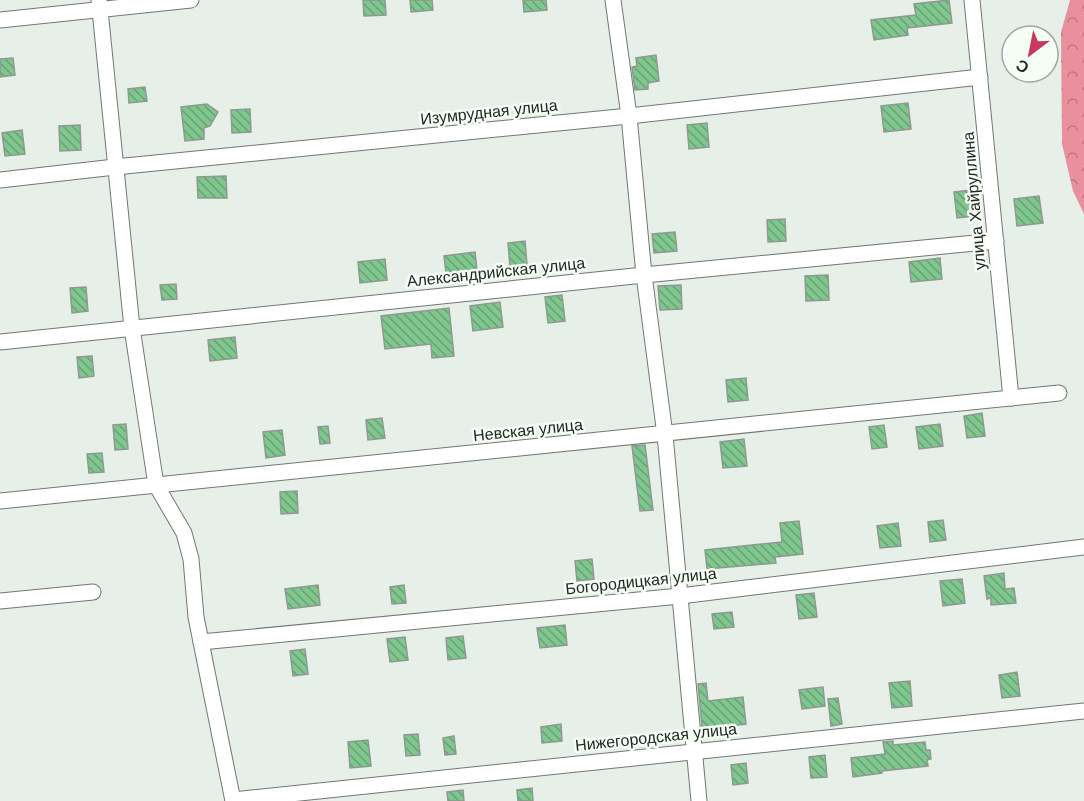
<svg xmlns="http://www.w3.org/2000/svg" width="1084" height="801" viewBox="0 0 1084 801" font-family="Arial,sans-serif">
  <defs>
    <pattern id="forest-crowns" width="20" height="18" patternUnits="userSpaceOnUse" patternTransform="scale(1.5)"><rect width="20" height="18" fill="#e98f9d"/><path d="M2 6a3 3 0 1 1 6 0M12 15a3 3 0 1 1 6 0" fill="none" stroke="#bd7580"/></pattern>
    <pattern id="building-back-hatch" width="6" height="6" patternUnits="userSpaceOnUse" patternTransform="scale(1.5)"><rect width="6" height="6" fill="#7fc78e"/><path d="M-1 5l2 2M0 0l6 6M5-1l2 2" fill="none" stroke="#68a274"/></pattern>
  </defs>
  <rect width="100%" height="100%" fill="#e6f0e8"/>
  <path fill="url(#forest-crowns)" d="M1070 0H1084V214L1073 191 1062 144 1061 32Z"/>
  <g fill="url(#building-back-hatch)" stroke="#8f9891" stroke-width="1.5">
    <path d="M363 0H385L386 15 364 16Z"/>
    <path d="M410 0H432L433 10 411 12Z"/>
    <path d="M523 0H546L547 10 524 12Z"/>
    <path d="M949 0 952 23 907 28 908 35 874 40 871 20 916 15 914 4Z"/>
    <path d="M656 55 659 81 648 83V89L635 90 632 67 637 66 636 58Z"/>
    <path d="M13 58 15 75 0 77V59Z"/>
    <path d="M145 87 147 101 129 103 128 89Z"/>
    <path d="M908 103 911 129 884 132 881 106Z"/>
    <path d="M207 104 218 112 210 126 204 128V139L185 141 181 107Z"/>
    <path d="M250 109 251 132 232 133 231 110Z"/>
    <path d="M707 123 709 147 689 149 687 125Z"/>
    <path d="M80 125 81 150 60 151 59 126Z"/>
    <path d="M22 130 25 154 5 156 2 133Z"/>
    <path d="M226 176 227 198H198L197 177Z"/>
    <path d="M972 190 975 216 957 218 954 192Z"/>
    <path d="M1039 196 1043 223 1017 226 1014 199Z"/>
    <path d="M785 219 786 241 768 242 767 220Z"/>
    <path d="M675 232 677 251 654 253 652 234Z"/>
    <path d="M525 241 527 265 510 267 508 243Z"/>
    <path d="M475 252 477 270 446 273 444 256Z"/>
    <path d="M940 258 942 279 911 282 909 262Z"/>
    <path d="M385 259 387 280 360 283 358 262Z"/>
    <path d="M828 275 829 300 806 301 805 276Z"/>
    <path d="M176 284 177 299 162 300 160 285Z"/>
    <path d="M681 285 682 309 660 310 658 286Z"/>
    <path d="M86 287 88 311 72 313 70 288Z"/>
    <path d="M562 295 565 321 548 323 545 297Z"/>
    <path d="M500 302 503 327 473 331 470 306Z"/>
    <path d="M449 308 454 356 432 358 431 344 385 349 381 316Z"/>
    <path d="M235 337 237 358 210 361 208 340Z"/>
    <path d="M92 356 94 376 79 378 77 357Z"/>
    <path d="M746 378 748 400 728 402 726 380Z"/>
    <path d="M982 413 985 436 967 438 964 416Z"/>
    <path d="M382 418 385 438 368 440 366 420Z"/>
    <path d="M126 424 128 449 115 450 113 425Z"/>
    <path d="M940 424 943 446 919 449 916 427Z"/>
    <path d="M884 425 887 447 872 449 869 427Z"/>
    <path d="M328 426 330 443 320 444 318 427Z"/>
    <path d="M282 430 285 455 266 458 263 432Z"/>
    <path d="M744 439 747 466 723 468 720 442Z"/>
    <path d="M645 445 653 510 640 511 632 446Z"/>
    <path d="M102 453 104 472 89 473 87 454Z"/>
    <path d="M297 491 298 513 281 514 280 492Z"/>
    <path d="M943 520 946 540 930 542 928 522Z"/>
    <path d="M799 521 803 554 775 557 776 563 707 569 705 550 782 542 780 523Z"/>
    <path d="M898 523 901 546 880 548 877 526Z"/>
    <path d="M592 559 594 579 577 581 575 561Z"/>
    <path d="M1004 573 1005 589 1014 588 1016 603 991 605V598L987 599 984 576Z"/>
    <path d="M962 579 965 603 943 606 940 581Z"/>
    <path d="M318 585 320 605 288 609 285 589Z"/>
    <path d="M404 585 406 603 392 604 390 587Z"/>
    <path d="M814 593 817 617 799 619 796 595Z"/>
    <path d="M732 612 734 627 714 629 712 614Z"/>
    <path d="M565 625 567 645 540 648 537 628Z"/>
    <path d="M463 636 466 658 448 660 446 638Z"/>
    <path d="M405 637 408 660 390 662 387 639Z"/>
    <path d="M305 649 308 674 293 676 290 651Z"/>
    <path d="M1017 672 1020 696 1002 698 999 675Z"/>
    <path d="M910 681 912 706 892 708 889 683Z"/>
    <path d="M706 683 708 701 743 697 746 724 711 728 712 737 703 738 698 684Z"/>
    <path d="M823 687 825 706 802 709 799 690Z"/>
    <path d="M838 698 842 724 831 726 828 699Z"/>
    <path d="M561 724 562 741 542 743 541 727Z"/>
    <path d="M418 734 420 755 406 756 404 735Z"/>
    <path d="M454 736 456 754 445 755 443 738Z"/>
    <path d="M368 740 371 766 350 768 348 742Z"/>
    <path d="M893 741V745L925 742 926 750H930L931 759 927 760 928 766 882 771V773L853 777 851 758 885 754 883 742Z"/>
    <path d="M825 755 827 777 811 778 809 757Z"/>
    <path d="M746 763 748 783 733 785 731 765Z"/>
    <path d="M532 788 533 801H518L517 790Z"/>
    <path d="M463 790 464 801H448L447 792Z"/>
  </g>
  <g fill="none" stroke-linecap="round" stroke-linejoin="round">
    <defs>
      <g id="street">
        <path d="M99 0 132 328 156 485 184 533 191 559 196 617 233 801"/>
        <path d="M613 0 629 116 644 275 665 435 699 801"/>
        <path d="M972 0 1011 398"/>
        <path d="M0 20 191 0"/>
        <path d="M0 180 115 167 629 116 980 77"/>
        <path d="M0 342 644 275 996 241"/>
        <path d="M0 501 1059 393"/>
        <path d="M0 601 93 592"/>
        <path d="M201 642 680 596 1084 547"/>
        <path d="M233 800 1084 711"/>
      </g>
    </defs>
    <use href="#street" stroke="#707871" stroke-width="17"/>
    <use href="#street" stroke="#fff" stroke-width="15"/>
  </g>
  <g text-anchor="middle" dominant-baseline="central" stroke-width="5" stroke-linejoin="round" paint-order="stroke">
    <g font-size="16" fill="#242724" stroke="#f4fef5">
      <text transform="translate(489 112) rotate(-6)">Изумрудная улица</text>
      <text transform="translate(974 201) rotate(-95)">улица Хайруллина</text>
      <text transform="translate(496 272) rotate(-6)">Александрийская улица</text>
      <text transform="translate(528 430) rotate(-6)">Невская улица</text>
      <text transform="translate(641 581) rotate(-6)">Богородицкая улица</text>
      <text transform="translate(656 737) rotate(-6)">Нижегородская улица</text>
    </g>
  </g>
  <g transform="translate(1030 54) rotate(212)"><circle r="28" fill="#f4fef5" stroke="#a1a8a1" stroke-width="1.5"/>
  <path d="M0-4.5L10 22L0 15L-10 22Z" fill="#c8395d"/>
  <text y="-9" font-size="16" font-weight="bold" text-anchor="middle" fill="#242724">С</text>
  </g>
</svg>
